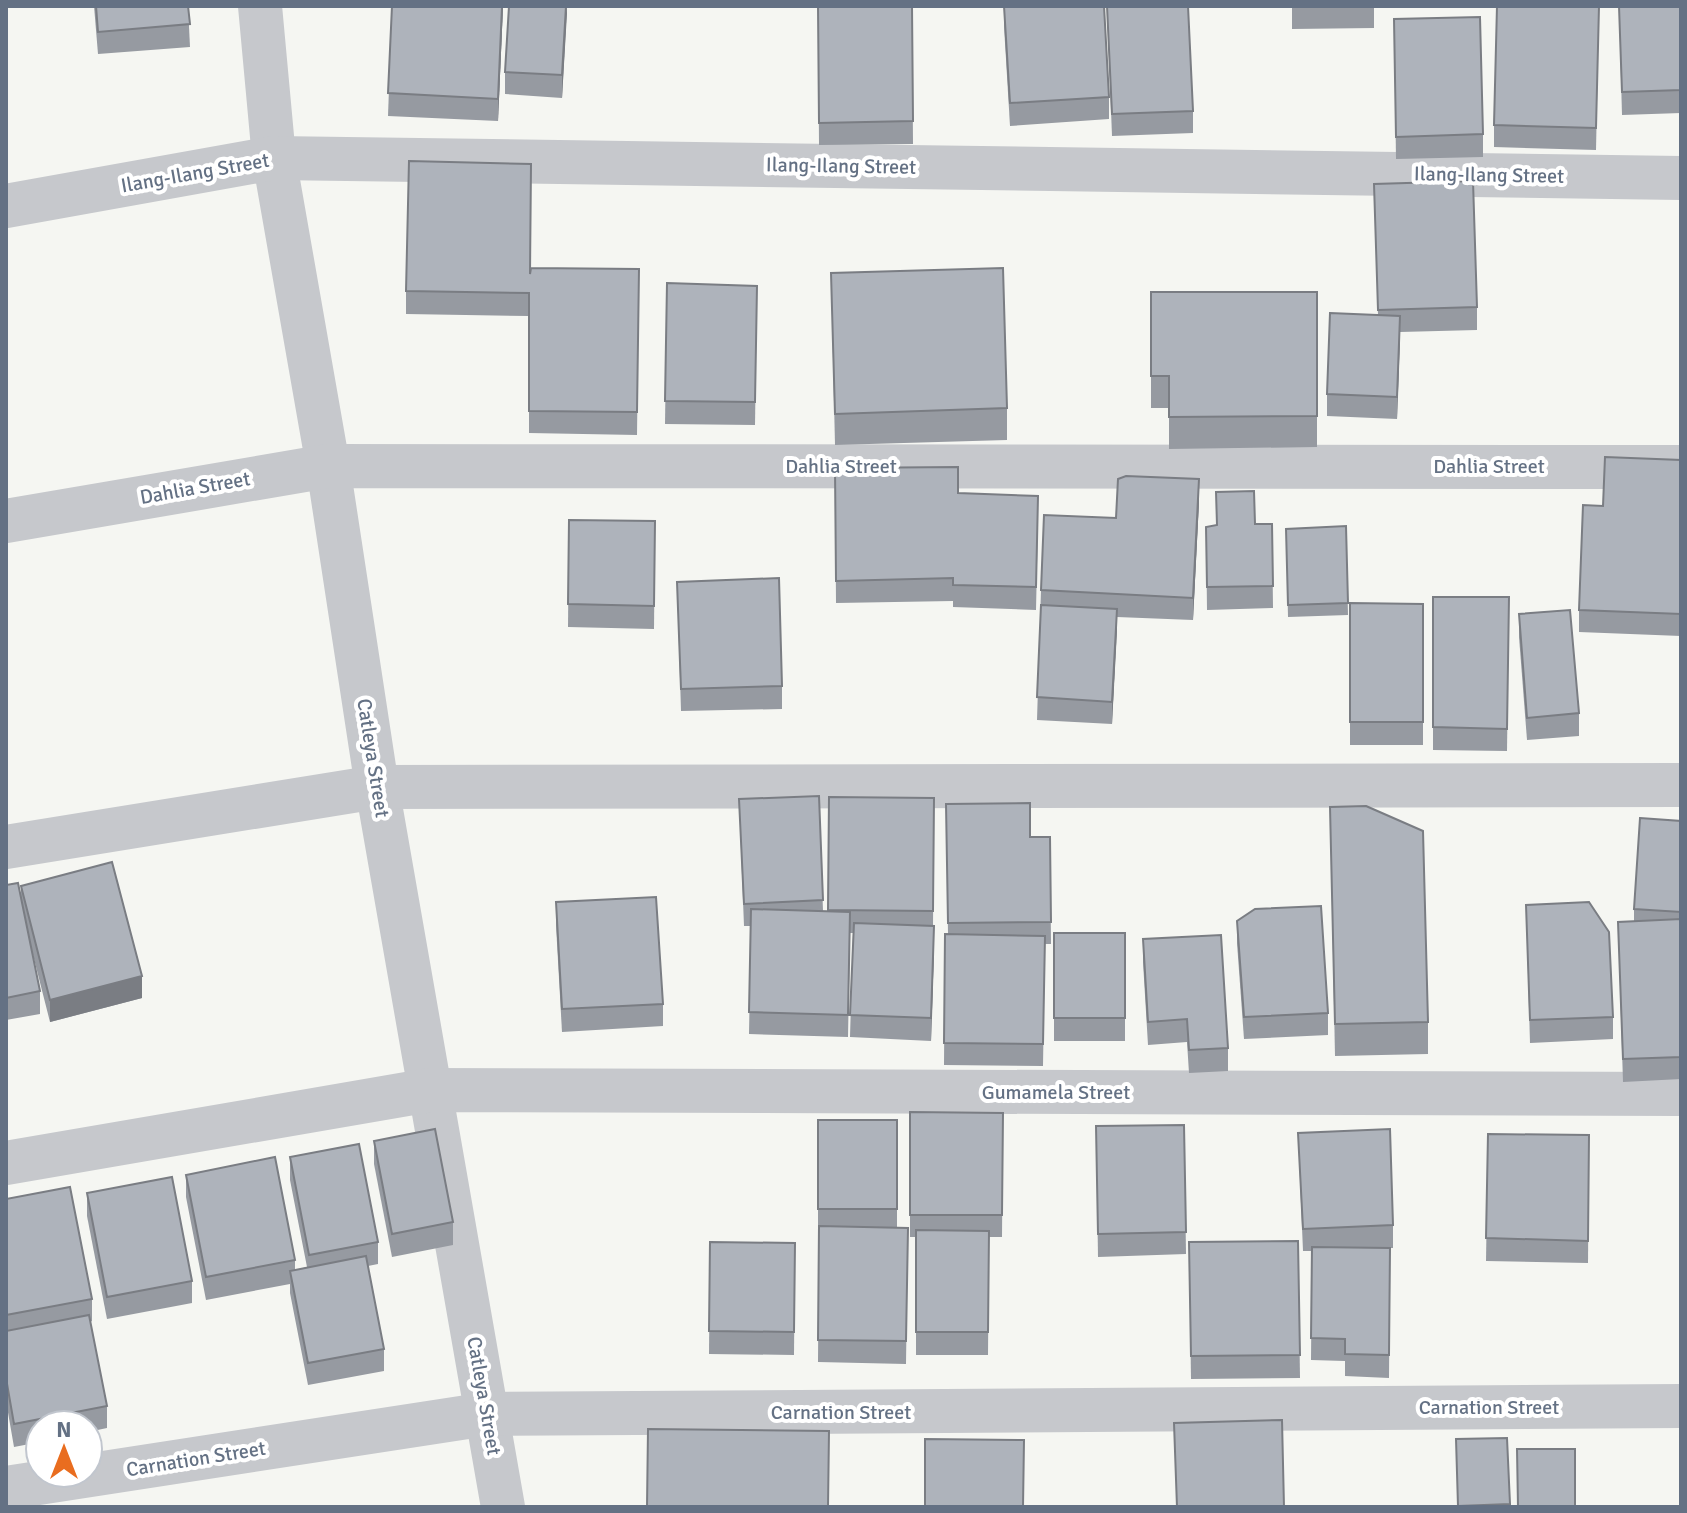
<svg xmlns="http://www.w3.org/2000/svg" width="1687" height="1513" viewBox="0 0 1687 1513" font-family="Signika,sans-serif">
  <rect width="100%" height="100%" fill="#f5f6f2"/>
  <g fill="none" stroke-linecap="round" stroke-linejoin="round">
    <g stroke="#c6c8cc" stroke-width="44">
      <path d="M260 6 274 158 328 466 377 787 503 1507"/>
      <path d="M6 206 274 158 1681 178"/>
      <path d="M6 521 328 466 1681 467"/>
      <path d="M6 847 377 787 1681 785"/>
      <path d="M6 1163 430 1090 1681 1094"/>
      <path d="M6 1488 487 1414 1681 1406"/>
    </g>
  </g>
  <g fill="#969aa1">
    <path d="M94 6H188L190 47 98 54Z"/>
    <path d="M392 6H503L498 121 388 116Z"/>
    <path d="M567 6 562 98 505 94V72Z"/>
    <path d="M818 6H963L912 8 913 144 819 145Z"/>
    <path d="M1004 6 1109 97V119L1010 126 1004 26Z"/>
    <path d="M1107 6 1193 111V133L1112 136Z"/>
    <path d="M1292 6H1374V28L1292 29Z"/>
    <path d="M1599 6 1596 150 1494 147V125Z"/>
    <path d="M1619 6 1681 54V113L1622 115Z"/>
    <path d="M1394 19 1483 134V157L1396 159Z"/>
    <path d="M1374 184 1477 307V330L1400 332 1397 419 1327 416V394L1378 315Z"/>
    <path d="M639 269 637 435 529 433V316L406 314V291L530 273Z"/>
    <path d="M831 273 1007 408V440L835 445Z"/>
    <path d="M667 283 757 286 755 425 665 424Z"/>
    <path d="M1151 292H1317V447L1169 449V408H1151Z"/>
    <path d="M1681 460V636L1579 632V610L1603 506Z"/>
    <path d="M835 468 958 493 1038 519 1036 610 953 607V601L836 603Z"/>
    <path d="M1216 492 1255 524H1272L1273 608 1207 610 1206 527 1217 526Z"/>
    <path d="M1199 502 1193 620 1117 617 1112 724 1037 720 1041 590 1116 518Z"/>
    <path d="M569 520 655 521 654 629 568 627Z"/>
    <path d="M1346 526 1348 615 1288 617 1286 529Z"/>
    <path d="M677 582 782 686V709L681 711Z"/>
    <path d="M1433 597H1509L1507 751 1433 750Z"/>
    <path d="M1350 603 1423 604V745H1350Z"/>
    <path d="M1519 614 1579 713V736L1527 740 1519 637Z"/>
    <path d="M819 796 823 911H828L829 797 934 798 933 926 934 949 931 1041 850 1037 853 933H850L848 1037 749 1034 751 926H744L739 799Z"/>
    <path d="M946 804 1030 837H1050L1051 944H1045L1043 1066 944 1065 945 934H948Z"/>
    <path d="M1330 807 1428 1022V1054L1335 1056Z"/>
    <path d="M1681 821V1079L1623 1082 1618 922 1634 921V909Z"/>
    <path d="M6 885 21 898V886L142 998 50 1022 31 947 40 991V1014L6 1020Z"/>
    <path d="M556 902 663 1004V1026L562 1032 556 925Z"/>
    <path d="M1526 905 1613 1017V1039L1530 1043Z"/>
    <path d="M1237 921 1328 1013V1035L1244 1039 1237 943Z"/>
    <rect x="1054" y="933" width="71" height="108"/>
    <path d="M1143 939 1228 1048V1071L1189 1073 1187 1042 1148 1045 1143 962Z"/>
    <path d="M910 1112 1003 1113 1002 1237H989L988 1355H916V1237H910Z"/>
    <path d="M818 1120H897V1227L908 1228 906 1364 818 1362 819 1232H818Z"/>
    <path d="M1184 1125 1186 1254 1098 1257 1096 1126Z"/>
    <path d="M1298 1133 1393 1225V1248H1388H1390L1389 1378 1345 1376V1361L1311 1360 1312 1251H1303Z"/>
    <path d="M1488 1134 1589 1135 1588 1263 1486 1261Z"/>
    <path d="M374 1141 453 1222V1245L392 1257 374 1164Z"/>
    <path d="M290 1157 378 1242V1264L368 1266 384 1349V1371L308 1385 290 1293V1284L206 1300 186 1197V1175L295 1260V1270L307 1267 290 1180Z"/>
    <path d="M87 1193 192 1281V1303L107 1319 87 1216Z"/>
    <path d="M6 1199 92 1299V1321L90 1322 107 1406V1428L88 1432V1425H40V1442L14 1447 6 1401Z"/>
    <path d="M1298 1241 1300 1378 1191 1379 1189 1242Z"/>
    <path d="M710 1242 795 1243 794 1355 709 1354Z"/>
    <path d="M1507 1438 1510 1507H1458L1456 1439Z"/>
  </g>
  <g fill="#7a7d83">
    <path d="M502 6H503L498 121V99Z"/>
    <path d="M566 6 567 13 562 98V75Z"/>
    <path d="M1400 316V338L1397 419V397Z"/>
    <path d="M1199 479V502L1193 620V598Z"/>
    <path d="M1117 609V631L1112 724V702Z"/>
    <path d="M934 926V949L931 1041V1018Z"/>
    <path d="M142 976V998L50 1022V1000Z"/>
  </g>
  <g fill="#aeb3bb" stroke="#7a7d83" stroke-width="2">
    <path d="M96 6H188L190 24 98 32Z"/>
    <path d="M392 6H502L498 99 388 93Z"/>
    <path d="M509 6H566L562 75 505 72Z"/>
    <path d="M818 6H912L913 121 819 123Z"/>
    <path d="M1004 6H1104L1109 97 1010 103Z"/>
    <path d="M1107 6H1188L1193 111 1112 114Z"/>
    <path d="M1292 6H1365L1292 7Z"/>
    <path d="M1497 6H1599L1596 128 1494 125Z"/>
    <path d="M1619 6H1680L1681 90 1622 92Z"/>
    <path d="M1480 17 1483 134 1396 137 1394 19Z"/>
    <path d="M409 161 531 164 530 274 531 268 639 269 637 412 529 411V293L406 291Z"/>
    <path d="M1473 181 1477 307 1378 310 1374 184Z"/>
    <path d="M1003 268 1007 408 835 414 831 273Z"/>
    <path d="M667 283 757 286 755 402 665 401Z"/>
    <path d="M1151 292H1317V416L1169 417V376H1151Z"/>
    <path d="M1330 313 1400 316 1397 397 1327 394Z"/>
    <path d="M1605 457 1681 460V614L1579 610 1583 505 1603 506Z"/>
    <path d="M958 467V493L1038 496 1036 587 953 585V578L836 581 835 468Z"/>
    <path d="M1126 476 1199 479 1193 598 1041 590 1044 515 1116 518 1118 479Z"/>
    <path d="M1254 491 1255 524H1272L1273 586 1207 587 1206 527 1217 525 1216 492Z"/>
    <path d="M569 520 655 521 654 606 568 604Z"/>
    <path d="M1346 526 1348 603 1288 605 1286 529Z"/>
    <path d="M779 578 782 686 681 689 677 582Z"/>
    <path d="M1433 597H1509L1507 729 1433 727Z"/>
    <path d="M1350 603 1423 604V722H1350Z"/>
    <path d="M1041 605 1117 609 1112 702 1037 697Z"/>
    <path d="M1570 610 1579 713 1527 718 1519 614Z"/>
    <path d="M819 796 823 900 744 904 739 799Z"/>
    <path d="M829 797 934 798 933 911 828 910Z"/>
    <path d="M1030 803V837H1050L1051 922 948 923 946 804Z"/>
    <path d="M1366 806 1423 831 1428 1022 1335 1024 1330 807Z"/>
    <path d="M1640 818 1681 821V912L1634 909Z"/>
    <path d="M112 862 142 976 50 1000 21 886Z"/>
    <path d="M18 883 40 991 6 998V885Z"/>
    <path d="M656 897 663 1004 562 1009 556 902Z"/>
    <path d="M1589 902 1609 932 1613 1017 1530 1020 1526 905Z"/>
    <path d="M1321 906 1328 1013 1244 1017 1237 921 1255 909Z"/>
    <path d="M751 909 850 912 848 1015 749 1012Z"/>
    <path d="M1681 919V1057L1623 1059 1618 922Z"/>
    <path d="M854 923 934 926 931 1018 850 1015Z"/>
    <rect x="1054" y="933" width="71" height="85"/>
    <path d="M945 934 1045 936 1043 1044 944 1043Z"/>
    <path d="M1221 935 1228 1048 1189 1050 1187 1019 1148 1022 1143 939Z"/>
    <path d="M910 1112 1003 1113 1002 1215H910Z"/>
    <rect x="818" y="1120" width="79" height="89"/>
    <path d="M1184 1125 1186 1232 1098 1234 1096 1126Z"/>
    <path d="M435 1129 453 1222 392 1234 374 1141Z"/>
    <path d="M1390 1129 1393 1225 1303 1229 1298 1133Z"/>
    <path d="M1488 1134 1589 1135 1588 1241 1486 1238Z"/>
    <path d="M359 1144 378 1242 309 1255 290 1157Z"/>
    <path d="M275 1157 295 1260 206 1277 186 1175Z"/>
    <path d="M172 1177 192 1281 107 1297 87 1193Z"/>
    <path d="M70 1187 92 1299 6 1315V1199Z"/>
    <path d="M819 1226 908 1228 906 1341 818 1340Z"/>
    <path d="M916 1230 989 1231 988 1332H916Z"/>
    <path d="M1298 1241 1300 1355 1191 1356 1189 1242Z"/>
    <path d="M710 1242 795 1243 794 1332 709 1331Z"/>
    <path d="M1312 1247 1390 1248 1389 1355 1345 1354V1339L1311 1338Z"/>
    <path d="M366 1256 384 1349 308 1363 290 1271Z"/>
    <path d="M89 1315 107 1406 14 1424 6 1378V1331Z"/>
    <path d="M1282 1420 1284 1507H1177L1174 1423Z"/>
    <path d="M648 1429 829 1431 828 1507H647Z"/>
    <path d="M1507 1438 1510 1504 1458 1506 1456 1439Z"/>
    <path d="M925 1439 1024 1440 1023 1507H925Z"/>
    <path d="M1517 1449H1575V1507H1518Z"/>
  </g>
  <g text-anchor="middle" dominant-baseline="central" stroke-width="8" stroke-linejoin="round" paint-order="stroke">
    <g font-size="20" fill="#647184" stroke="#fff">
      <text transform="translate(841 166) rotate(1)">Ilang-Ilang Street</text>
      <text transform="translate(195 173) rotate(-10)">Ilang-Ilang Street</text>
      <text transform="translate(1489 175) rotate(1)">Ilang-Ilang Street</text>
      <text x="841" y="466">Dahlia Street</text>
      <text x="1489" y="466">Dahlia Street</text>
      <text transform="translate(195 488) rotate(-10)">Dahlia Street</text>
      <text transform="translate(373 758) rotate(81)">Catleya Street</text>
      <text x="1056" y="1092">Gumamela Street</text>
      <text transform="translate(484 1396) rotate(80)">Catleya Street</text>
      <text x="1489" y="1407">Carnation Street</text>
      <text x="841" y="1412">Carnation Street</text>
      <text transform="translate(196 1459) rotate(-9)">Carnation Street</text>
    </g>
  </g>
  <rect width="1687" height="1513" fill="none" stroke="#647184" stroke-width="16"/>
  <g transform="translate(64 1449)"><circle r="38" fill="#ffffff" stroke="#c1c6ce" stroke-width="2"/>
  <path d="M0-6L14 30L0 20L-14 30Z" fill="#e96d1f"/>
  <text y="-12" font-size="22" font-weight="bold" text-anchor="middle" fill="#647184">N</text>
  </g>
</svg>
